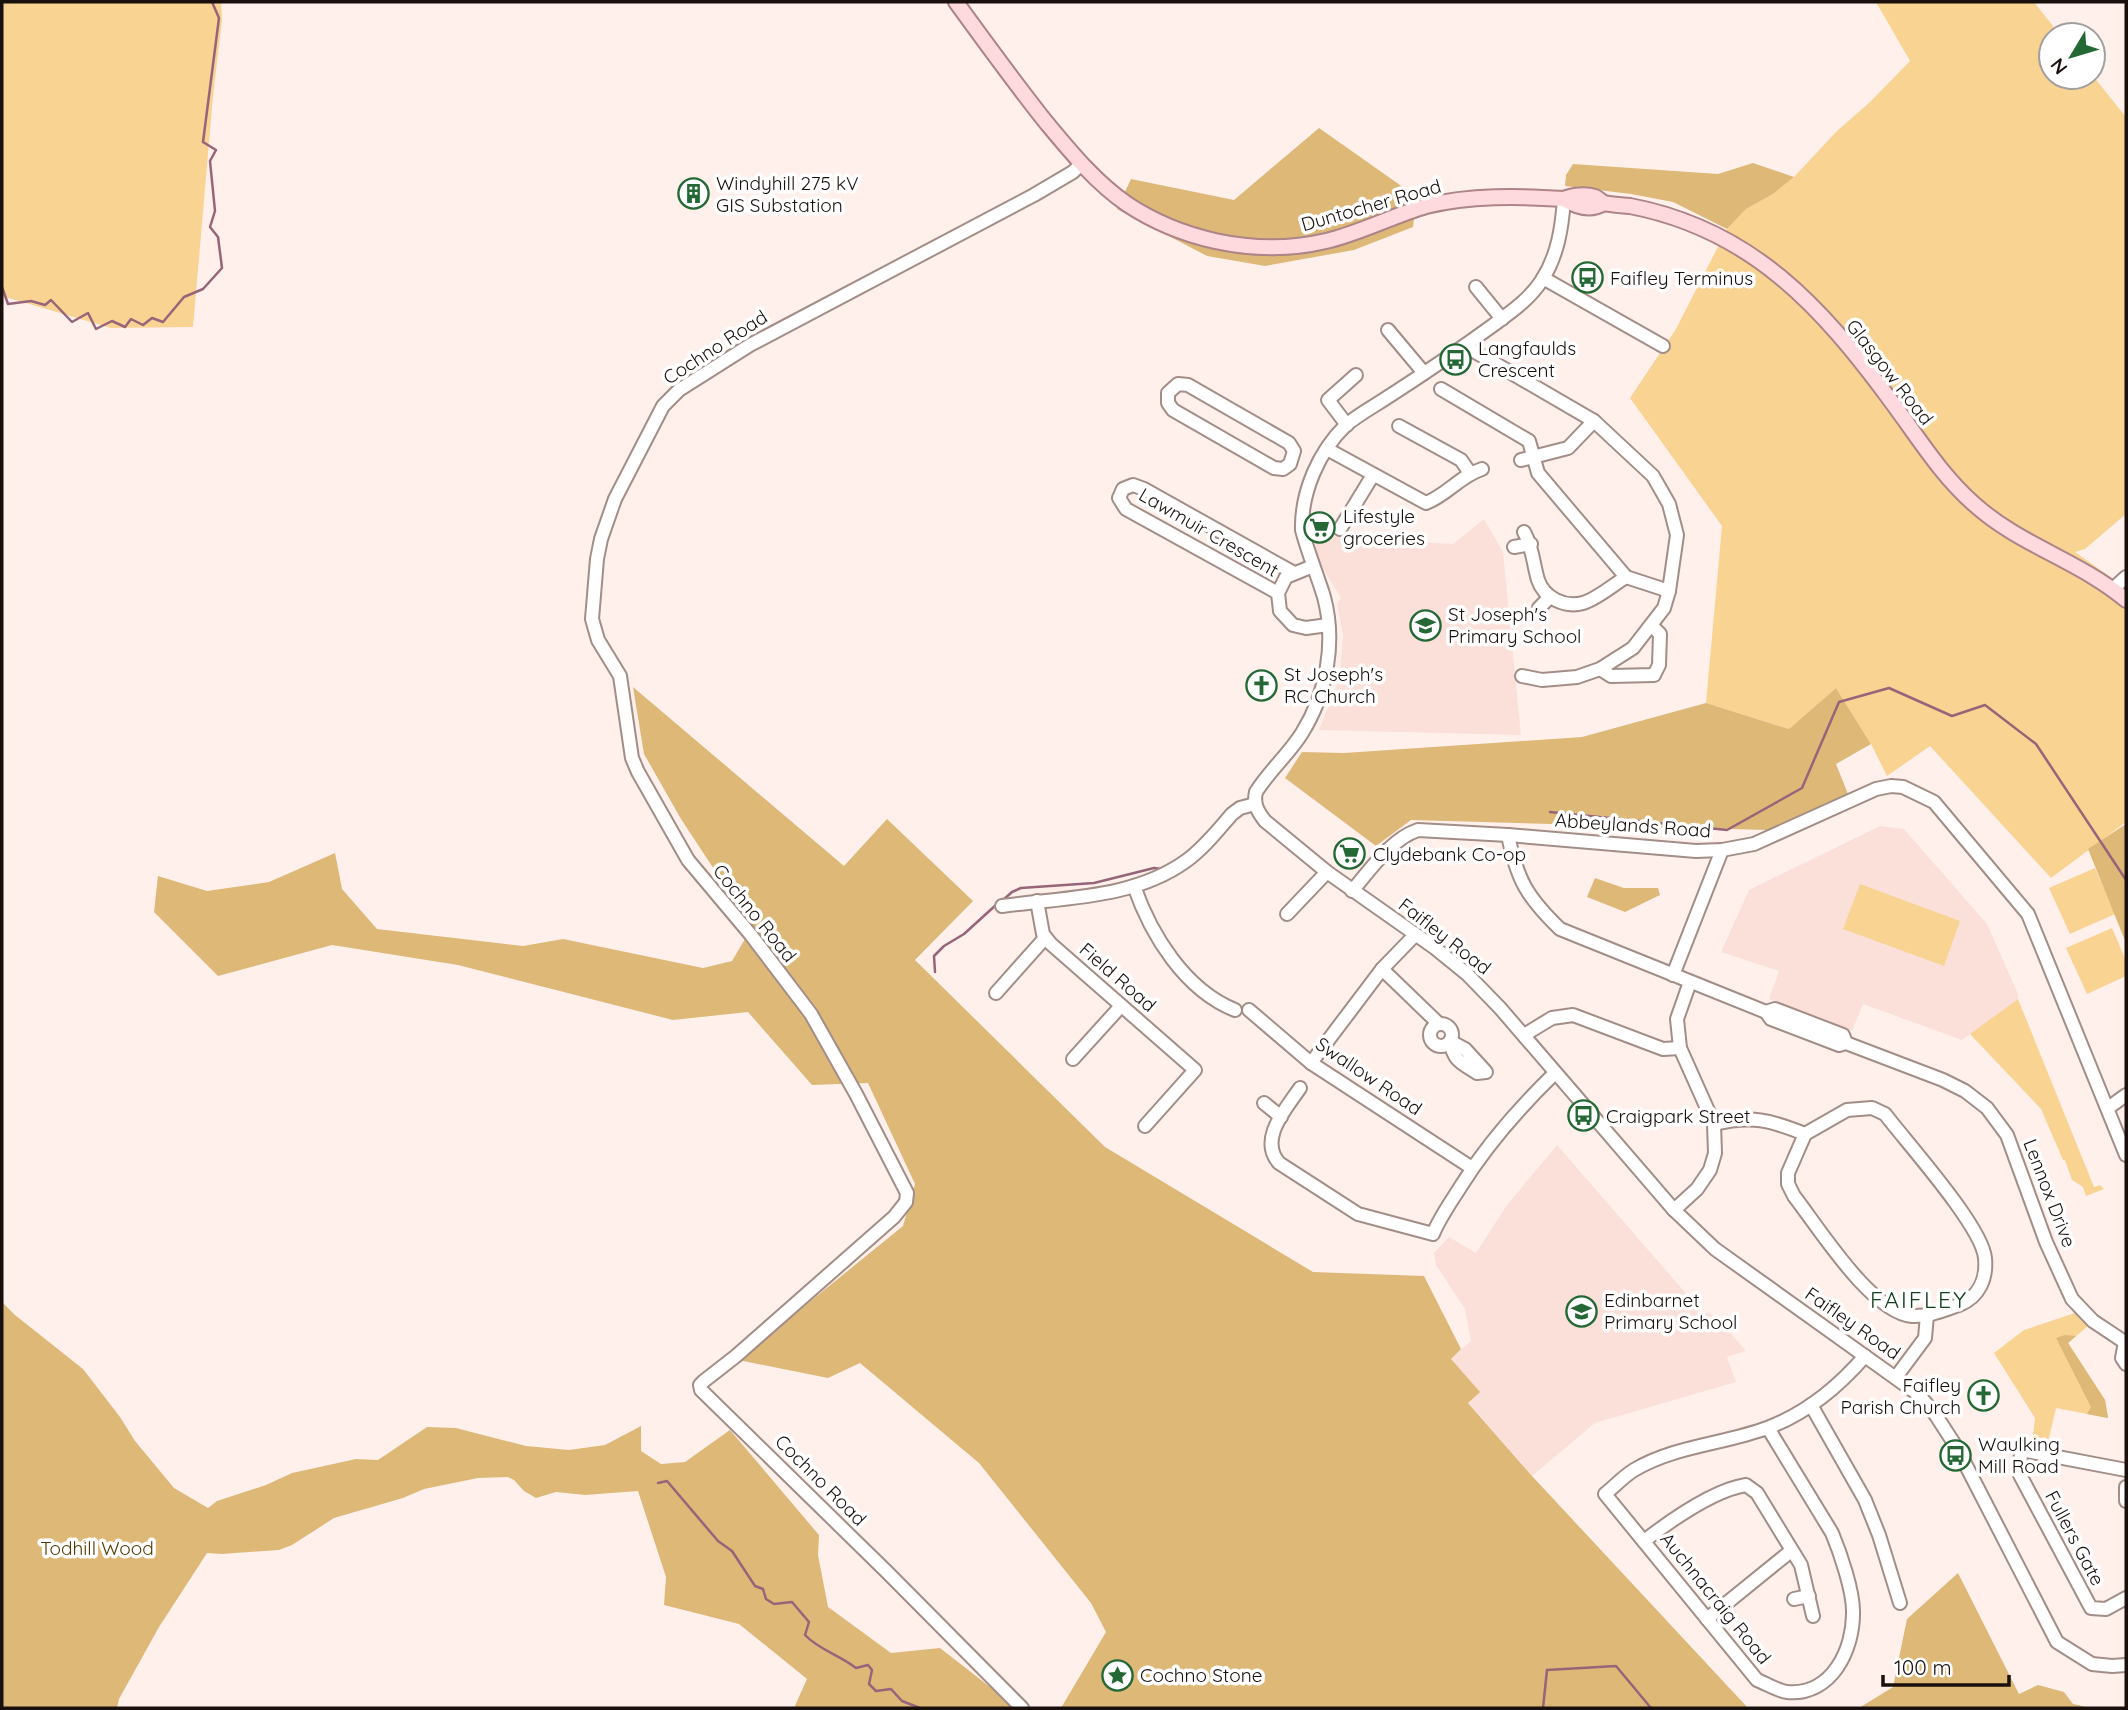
<svg xmlns="http://www.w3.org/2000/svg" width="2128" height="1710" viewBox="0 0 2128 1710" font-family="Quicksand,sans-serif">
  <rect width="100%" height="100%" fill="#fff0ec"/>
  <g fill="#fbe0d9">
    <path d="M1484 519 1503 552 1521 735 1319 730 1337 684 1339 685 1343 635 1337 604 1341 598 1316 557V544L1313 530 1337 531 1369 539 1453 544Z"/>
    <path d="M1880 826 1904 829 1987 924 2018 994V999L1962 1040 1863 1004 1852 1031 1769 999 1779 971 1721 952 1749 890Z"/>
    <path d="M1557 1145 1697 1306 1698 1315 1709 1313 1720 1321 1746 1351 1727 1357 1736 1382 1595 1423 1532 1476 1468 1402 1451 1358 1471 1341 1465 1309 1436 1265 1434 1253 1449 1237 1476 1253 1507 1205Z"/>
  </g>
  <g fill="#f8d392">
    <path d="M2 2H221L222 20 213 96 193 327 111 328 2 296Z"/>
    <path d="M1876 2H2034L2060 35H2051V77L2093 76 2126 117V514L2085 549 2075 552 2126 588V822L2051 878 1930 746 1887 776 1871 744 1836 688 1789 729 1706 703 1722 526 1630 398 1676 329 1727 229 1746 209 1773 194 1794 177 1837 131 1869 103 1910 61Z"/>
    <path d="M2095 868 2115 914 2070 934 2049 888Z"/>
    <path d="M1860 884 1960 921 1944 966 1843 929Z"/>
    <path d="M2112 928 2126 961V976L2087 994 2066 948Z"/>
    <path d="M2018 999 2094 1187 2100 1185 2104 1189 2086 1196 2083 1187 2072 1180 2065 1160H2063L2041 1109 1970 1034Z"/>
    <path d="M2075 1313 2088 1326 2068 1343 2105 1400 2108 1418 2056 1408 2047 1446 2032 1444 2035 1418 1994 1353 2024 1330Z"/>
  </g>
  <g fill="#deb877">
    <path d="M1319 128 1417 197 1413 227 1354 250 1265 266 1207 256 1117 209 1131 179 1234 200Z"/>
    <path d="M1753 163 1794 177 1773 194 1746 209 1727 229 1673 202 1631 194 1565 186 1566 175 1573 164 1718 174Z"/>
    <path d="M633 687 844 866 887 819 973 901 915 960 1105 1147 1313 1272 1424 1276 1461 1349 1451 1359 1480 1392 1468 1403 1532 1476 1748 1708H1061L1106 1632 1091 1603 979 1463 860 1363 828 1378 738 1360 903 1226 915 1184 868 1083 812 1085 748 1012 673 1020 458 965 332 945 218 976 154 912 158 876 207 891 269 882 335 853 342 889 377 929 523 946 563 939 703 968 732 961 752 927 681 819 644 754Z"/>
    <path d="M1836 688 1871 744 1836 764 1848 794 1767 830 1411 820 1376 846 1285 778 1302 752 1344 753 1582 737 1706 703 1789 729Z"/>
    <path d="M2126 824V943L2088 849Z"/>
    <path d="M1595 878 1624 888H1658L1660 895 1625 912 1587 897Z"/>
    <path d="M2 1302 15 1315 83 1369 120 1417 135 1441 174 1488 208 1508 217 1501 266 1485 292 1473 356 1459 378 1460 427 1427 456 1428 526 1446 569 1450 605 1445 641 1426V1451L661 1464 685 1462 730 1430 819 1535 818 1555 828 1607 891 1653 940 1648 1017 1708H794L807 1679 739 1624 664 1605 666 1577 638 1491 585 1495 556 1492 536 1498 524 1491 514 1480 508 1477 478 1478 424 1489 403 1498 334 1518 292 1545 279 1550 222 1554 207 1553 159 1627 119 1699 117 1708H2Z"/>
    <path d="M2065 1335 2076 1336 2068 1343 2105 1400 2108 1418 2087 1414 2091 1407 2056 1338Z"/>
    <path d="M1958 1573 2019 1694 2038 1685 2064 1692 2073 1704 2091 1708H1859L1893 1687 1907 1619Z"/>
  </g>
  <g fill="none" stroke-linecap="round" stroke-linejoin="round">
    <g stroke="#97647a" stroke-width="2.5">
      <path d="M2 287 8 304 31 301 45 305 51 300 72 322 88 313 96 329 112 321 125 327 131 319 143 325 152 318 163 322 184 297 203 289 222 268 218 237 210 227 215 211 210 161 216 150 203 142 219 18 212 2"/>
      <path d="M1550 812 1727 830 1802 788 1839 702 1889 688 1952 716 1985 705 2036 744 2126 880"/>
      <path d="M1002 901 1012 892 1021 888 1094 883 1154 868 1161 869"/>
      <path d="M935 972 934 956 944 946 964 934 997 904"/>
      <path d="M658 1483 667 1481 718 1541 732 1551 755 1586 763 1589 766 1599 774 1604 792 1602 809 1622 805 1635C819 1650 840 1655 856 1668L868 1665 872 1670 869 1684 876 1691 891 1689 902 1701 920 1708"/>
      <path d="M1543 1708 1547 1670 1616 1666 1651 1708"/>
    </g>
    <defs>
      <g id="minor">
        <path d="M1564 199C1562 227 1558 255 1542 280 1529 300 1511 312 1492 326 1459 350 1425 373 1391 395 1376 405 1359 414 1346 425 1319 451 1301 492 1302 530 1308 553 1317 574 1324 597 1336 642 1327 693 1302 733 1289 754 1269 771 1256 792 1253 804 1258 812 1265 821L1327 872 1435 948 1467 974 1500 1008 1674 1210 1715 1249 1918 1394 1935 1414 1957 1448 2057 1642 2092 1664 2112 1666 2126 1665"/>
        <path d="M1543 278 1663 346"/>
        <path d="M1476 287 1502 319"/>
        <path d="M1388 330 1424 373"/>
        <path d="M1465 346 1594 421 1653 476 1669 504 1677 535 1669 591 1664 608 1633 648 1600 669 1577 677 1542 680 1522 676"/>
        <path d="M1178 384 1188 385 1289 443 1294 451 1290 464 1283 469 1274 468 1173 410 1168 403V393Z"/>
        <path d="M1441 389 1529 441 1538 473 1626 577 1669 591"/>
        <path d="M1347 425 1328 400 1356 375"/>
        <path d="M1399 426 1461 460 1470 473"/>
        <path d="M1327 449 1426 503C1447 495 1460 476 1482 469"/>
        <path d="M1521 460 1568 448 1594 421"/>
        <path d="M1340 529 1373 475"/>
        <path d="M1524 532C1533 548 1533 563 1538 580 1544 598 1565 608 1583 603 1597 599 1613 585 1626 577"/>
        <path d="M1514 547 1531 544"/>
        <path d="M1313 566 1286 577 1278 593 1280 611 1293 625 1306 628 1328 625"/>
        <path d="M2113 589 2126 577"/>
        <path d="M1278 593 1126 509 1119 498 1123 489 1133 485 1144 489 1294 573"/>
        <path d="M1539 608 1550 597"/>
        <path d="M1600 669 1611 676 1654 675 1659 665 1660 634 1652 626"/>
        <path d="M1508 835C1517 880 1527 897 1560 929L1766 1012 1771 1019 1839 1045 1846 1043 1943 1080 1965 1091 1987 1108 2007 1135 2046 1242 2072 1299 2093 1321 2126 1343"/>
        <path d="M1134 886C1151 935 1185 990 1235 1010"/>
        <path d="M1352 891C1370 870 1391 839 1418 830L1508 835 1696 851 1722 850 1754 844 1876 789 1891 786 1903 787 1934 802 2028 914 2126 1155"/>
        <path d="M1037 901 1043 934 1051 944 1195 1070 1145 1126"/>
        <path d="M1002 906C1065 897 1133 899 1186 861 1204 848 1218 830 1232 814L1240 808 1255 804"/>
        <path d="M1287 914 1327 872"/>
        <path d="M1382 969 1439 1024"/>
        <path d="M1673 975 1722 850"/>
        <path d="M996 993 1045 938"/>
        <path d="M1249 1010 1311 1063 1472 1168"/>
        <path d="M1766 1012 1775 1009 1843 1035 1846 1043"/>
        <circle cx="1441" cy="1035" r="11"/>
        <path d="M1524 1035 1552 1018 1573 1015 1663 1049 1680 1048"/>
        <path d="M1450 1041 1465 1049 1486 1072 1477 1073C1460 1062 1454 1061 1450 1041Z"/>
        <path d="M1073 1059 1121 1006"/>
        <path d="M1311 1063 1382 969 1415 935"/>
        <path d="M1300 1088C1286 1109 1258 1139 1279 1163L1358 1214 1433 1234C1440 1217 1451 1202 1461 1186 1488 1143 1519 1108 1555 1073"/>
        <path d="M1264 1103 1281 1117"/>
        <path d="M1872 1108 1885 1114C1907 1143 1982 1226 1985 1258 1987 1279 1979 1297 1959 1305 1944 1310 1928 1317 1912 1316 1871 1312 1819 1228 1794 1196L1788 1184V1173L1805 1134 1847 1110Z"/>
        <path d="M2108 1108 2126 1095"/>
        <path d="M1714 1124C1752 1115 1770 1120 1805 1134"/>
        <path d="M1674 1210 1697 1189 1710 1170 1715 1153 1714 1124 1680 1048 1677 1019 1690 982"/>
        <path d="M2125 1342 2122 1358 2126 1364"/>
        <path d="M1896 1377 1925 1338 1927 1315"/>
        <path d="M1811 1405 1865 1500 1879 1535 1900 1603"/>
        <path d="M1768 1428 1832 1533C1840 1552 1853 1590 1853 1611 1854 1649 1832 1696 1787 1692 1778 1691 1767 1684 1757 1680L1605 1494C1615 1486 1624 1476 1634 1470 1674 1446 1724 1444 1767 1428 1805 1414 1839 1386 1865 1356"/>
        <path d="M2126 1470 2021 1450 2020 1475 2091 1608 2106 1609 2126 1598"/>
        <path d="M2126 1487V1501"/>
        <path d="M1644 1541C1670 1521 1714 1490 1746 1485L1757 1493 1801 1565 1813 1616"/>
        <path d="M1794 1599 1809 1596"/>
        <path d="M1707 1619 1791 1551"/>
        <path d="M1022 1708 887 1572 701 1390 700 1385 704 1381 736 1356 894 1217 906 1202 907 1193 856 1094 811 1014 751 935 688 860 638 772 632 758 620 676 598 640 592 619 597 559 601 539 615 499 663 406 679 390 750 345 1034 195 1073 172 1081 164"/>
      </g>
      <g id="major">
        <path d="M956 2C985 42 1014 82 1045 121 1070 151 1095 182 1127 204 1154 222 1184 234 1215 241 1252 249 1288 250 1326 241 1360 233 1392 216 1426 206 1470 195 1519 196 1564 199 1572 195 1586 194 1595 197 1598 198 1601 202 1604 203 1612 205 1622 205 1630 206 1751 229 1821 306 1891 401 1918 437 1940 474 1974 504 2019 545 2080 561 2126 600"/>
        <path d="M1564 199C1577 207 1591 211 1604 203"/>
      </g>
    </defs>
    <use href="#minor" stroke="#a38d87" stroke-width="16"/>
    <use href="#major" stroke="#ad8487" stroke-width="18"/>
    <use href="#minor" stroke="#fff" stroke-width="12"/>
    <use href="#major" stroke="#fedade" stroke-width="14"/>
  </g>
  <defs>
    <symbol id="building-ring" viewBox="-11 -11 22 22"><circle r="9.5" fill="#fff" stroke="#246935" stroke-width="1.5"/><path d="M-4-6H4V6H1V3H-1V6H-4ZM-2.5-4.3h1.7v1.8h-1.7ZM.8-4.3h1.7v1.8H.8ZM-2.5-1h1.7V.8h-1.7ZM.8-1h1.7V.8H.8Z" fill="#246935"/></symbol>
    <symbol id="bus-ring" viewBox="-11 -11 22 22"><circle r="9.5" fill="#fff" stroke="#246935" stroke-width="1.5"/><path d="M-5-6H5V4H4V6H2V4H-2V6H-4V4H-5ZM-3.5-4V0h7V-4ZM-3.5 1.2v1.5H-2V1.2ZM2 1.2v1.5H3.5V1.2Z" fill="#246935"/></symbol>
    <symbol id="supermarket-ring" viewBox="-11 -11 22 22"><circle r="9.5" fill="#fff" stroke="#246935" stroke-width="1.5"/><path d="M-6-5.5h2.5l.6 2H6L4.5 2H-2.5L-4.4-4H-6ZM-1.5 3.2a1.3 1.3 0 1 0 .1 0ZM3 3.2a1.3 1.3 0 1 0 .1 0Z" fill="#246935"/></symbol>
    <symbol id="school-ring" viewBox="-11 -11 22 22"><circle r="9.5" fill="#fff" stroke="#246935" stroke-width="1.5"/><path d="M0-5L7-2L0 1L-7-2ZM-4 1L0 2.5L4 1V4Q0 6-4 4Z" fill="#246935"/></symbol>
    <symbol id="church-ring" viewBox="-11 -11 22 22"><circle r="9.5" fill="#fff" stroke="#246935" stroke-width="1.5"/><path d="M-1.2-6h2.4v3.5h3.3v2.4h-3.3V6h-2.4V-.1h-3.3v-2.4h3.3Z" fill="#246935"/></symbol>
    <symbol id="sight-ring" viewBox="-11 -11 22 22"><circle r="9.5" fill="#fff" stroke="#246935" stroke-width="1.5"/><path d="M0-6L1.8-2.2L6-1.7L2.9 1.2L3.7 5.4L0 3.3L-3.7 5.4L-2.9 1.2L-6-1.7L-1.8-2.2Z" fill="#246935"/></symbol>
  </defs>
  <g fill-rule="evenodd">
    <use href="#building-ring" x="676" y="176" width="35" height="35"/>
    <use href="#bus-ring" x="1570" y="260" width="35" height="35"/>
    <use href="#bus-ring" x="1438" y="342" width="35" height="35"/>
    <use href="#supermarket-ring" x="1302" y="510" width="35" height="35"/>
    <use href="#school-ring" x="1408" y="608" width="35" height="35"/>
    <use href="#church-ring" x="1244" y="668" width="35" height="35"/>
    <use href="#supermarket-ring" x="1332" y="836" width="35" height="35"/>
    <use href="#bus-ring" x="1566" y="1098" width="35" height="35"/>
    <use href="#school-ring" x="1564" y="1294" width="35" height="35"/>
    <use href="#church-ring" x="1966" y="1378" width="35" height="35"/>
    <use href="#bus-ring" x="1938" y="1438" width="35" height="35"/>
    <use href="#sight-ring" x="1100" y="1658" width="35" height="35"/>
  </g>
  <g text-anchor="middle" dominant-baseline="central" stroke-width="7" stroke-linejoin="round" paint-order="stroke">
    <g font-size="19" fill="#19100e" stroke="#fff" text-anchor="start">
      <text x="716" y="183">Windyhill 275 kV<tspan x="716" dy="22">GIS Substation</tspan></text>
      <text x="1610" y="278">Faifley Terminus</text>
      <text x="1478" y="348">Langfaulds<tspan x="1478" dy="22">Crescent</tspan></text>
      <text x="1343" y="516">Lifestyle<tspan x="1343" dy="22">groceries</tspan></text>
      <text x="1448" y="614">St Joseph's<tspan x="1448" dy="22">Primary School</tspan></text>
      <text x="1284" y="674">St Joseph's<tspan x="1284" dy="22">RC Church</tspan></text>
      <text x="1373" y="854">Clydebank Co-op</text>
      <text x="1606" y="1116">Craigpark Street</text>
      <text x="1604" y="1300">Edinbarnet<tspan x="1604" dy="22">Primary School</tspan></text>
      <text x="1961" y="1385" text-anchor="end">Faifley<tspan x="1961" dy="22">Parish Church</tspan></text>
      <text x="1978" y="1444">Waulking<tspan x="1978" dy="22">Mill Road</tspan></text>
      <text x="1140" y="1675">Cochno Stone</text>
    </g>
    <g font-size="19" fill="#19100e" stroke="#fff">
      <text transform="translate(1371 205) rotate(-16)">Duntocher Road</text>
      <text transform="translate(715 347) rotate(-33)">Cochno Road</text>
      <text transform="translate(1890 372) rotate(52)">Glasgow Road</text>
      <text transform="translate(1209 532) rotate(30)">Lawmuir Crescent</text>
      <text transform="translate(1633 825) rotate(4)">Abbeylands Road</text>
      <text transform="translate(755 913) rotate(51)">Cochno Road</text>
      <text transform="translate(1445 936) rotate(38)">Faifley Road</text>
      <text transform="translate(1118 977) rotate(41)">Field Road</text>
      <text transform="translate(1369 1076) rotate(34)">Swallow Road</text>
      <text transform="translate(2050 1193) rotate(69)">Lennox Drive</text>
      <text transform="translate(1853 1323) rotate(35)">Faifley Road</text>
      <text transform="translate(821 1480) rotate(45)">Cochno Road</text>
      <text transform="translate(2075 1538) rotate(62)">Fullers Gate</text>
      <text transform="translate(1716 1598) rotate(51)">Auchnacraig Road</text>
    </g>
    <g font-size="19" fill="#533a02" stroke="#fff">
      <text x="97" y="1548">Todhill Wood</text>
    </g>
    <g font-size="23" letter-spacing="2" fill="#10401d" stroke="#fff">
      <text x="1919" y="1299">FAIFLEY</text>
    </g>
  </g>
  <rect width="2128" height="1710" fill="none" stroke="#19100e" stroke-width="7"/>
  <g transform="translate(2072 56) rotate(232)"><circle r="33" fill="#ffffff" stroke="#a39f9f" stroke-width="2"/>
  <path d="M0-5L12 26L0 18L-12 26Z" fill="#246935"/>
  <text y="-10" font-size="19" font-weight="bold" text-anchor="middle" fill="#19100e">N</text>
  </g>
  <path d="M1883 1675v10h126v-10" fill="none" stroke="#19100e" stroke-width="3.5"/>
  <text x="1894" y="1675" font-size="21" fill="#19100e" stroke="#ffffff" stroke-width="5" paint-order="stroke">100 m</text>
</svg>
